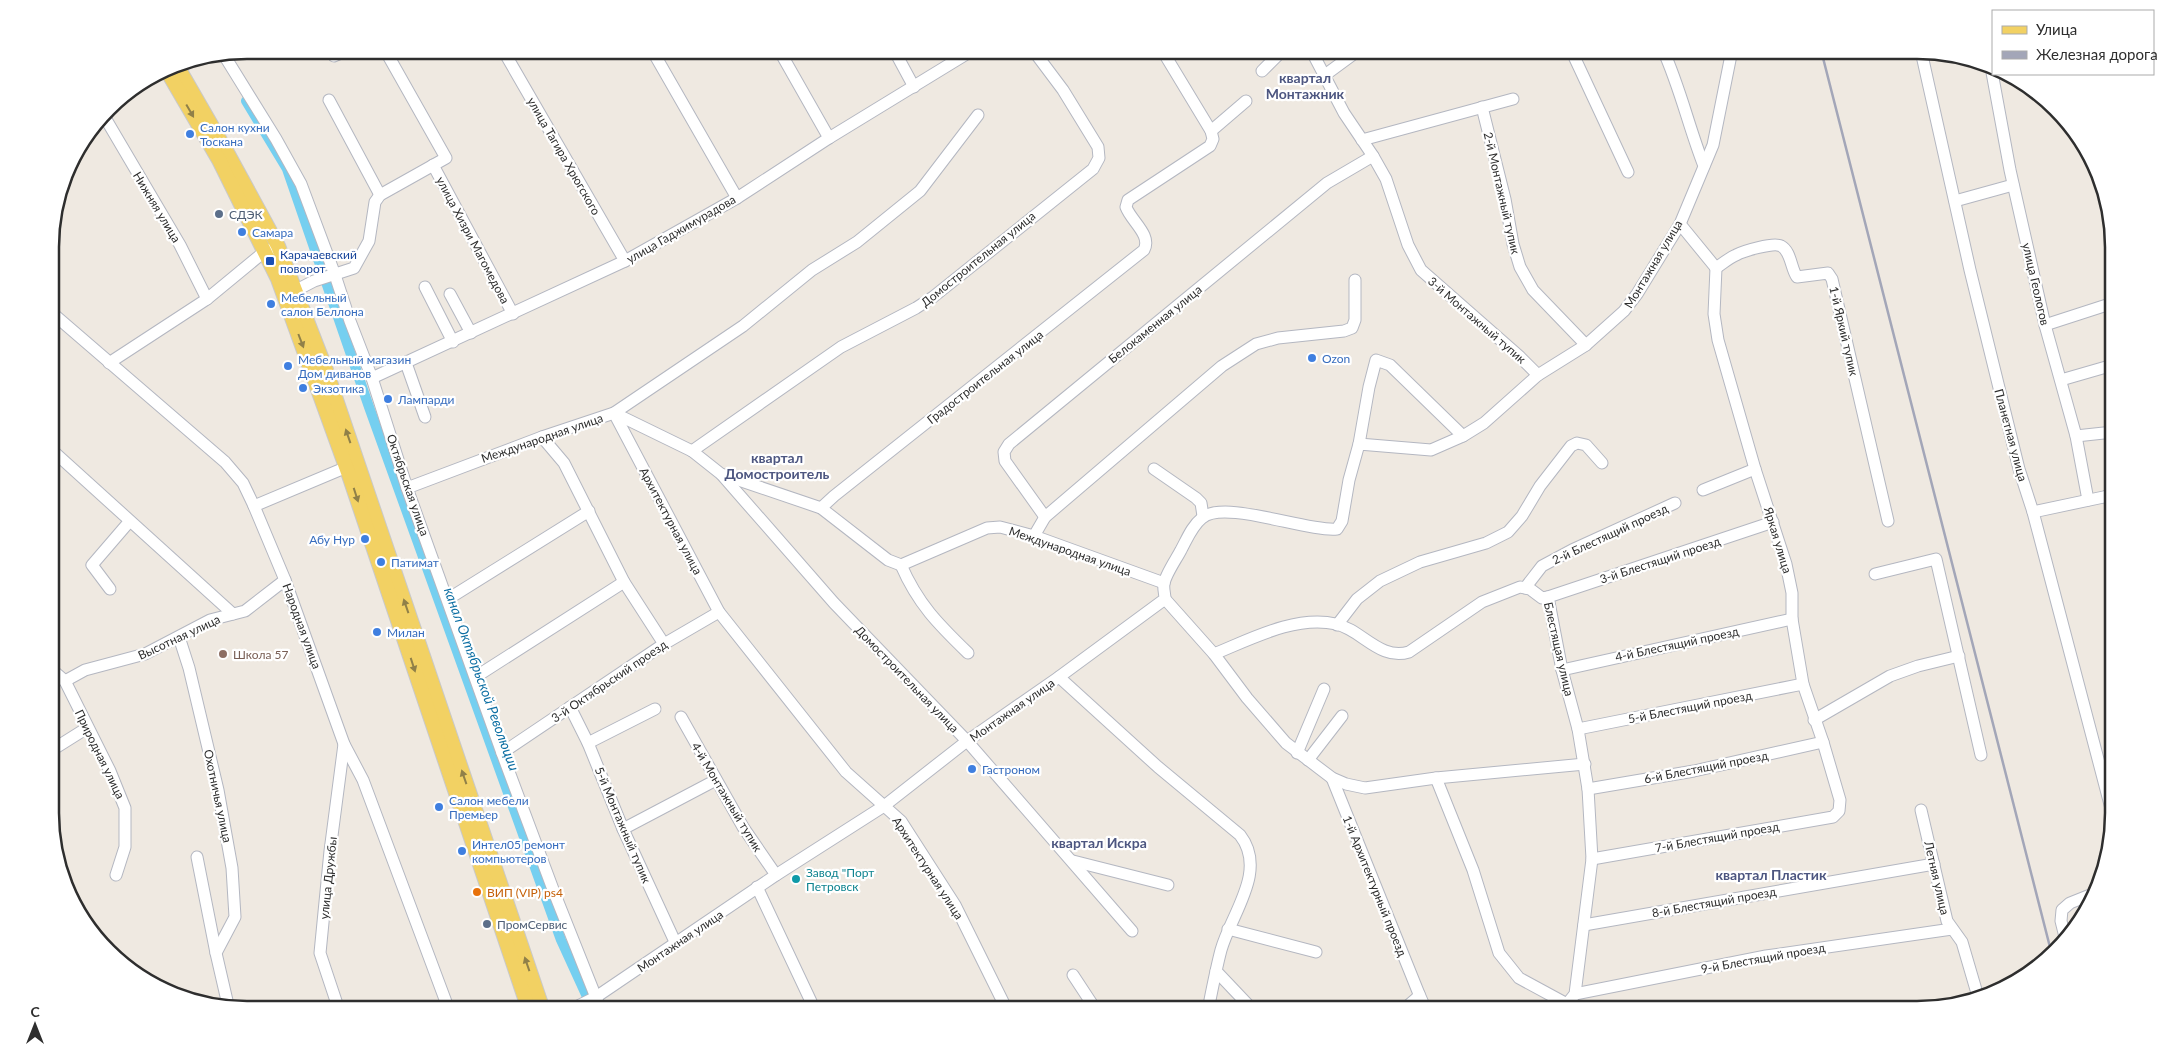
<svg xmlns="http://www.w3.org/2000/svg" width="2164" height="1060" viewBox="0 0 2164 1060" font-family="Lato,sans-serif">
  <rect width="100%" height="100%" fill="#efe9e1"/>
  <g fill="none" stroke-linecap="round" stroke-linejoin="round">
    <path stroke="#75cff0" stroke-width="10" d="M246 101 287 169 369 407 561 940 593 1010"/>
    <defs>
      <g id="minor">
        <path d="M331 50 334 56 348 50"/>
        <path d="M503 50 625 261"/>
        <path d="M652 50 737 198"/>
        <path d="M779 50 829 138"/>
        <path d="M894 50 914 87"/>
        <path d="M1311 50 1344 113 1373 156 1386 179 1408 245 1421 270 1520 357 1538 375"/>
        <path d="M1571 50 1628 172"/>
        <path d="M1663 50C1680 87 1689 128 1704 166"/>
        <path d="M1921 51 1970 270 2019 469 2033 512 2113 816"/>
        <path d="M1466 52 1471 50"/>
        <path d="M224 55 276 139 301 184 335 275 350 321 372 378 407 488 502 753 554 892 601 1010"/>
        <path d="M1991 67 2010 170 2045 325 2076 436 2088 500"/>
        <path d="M1262 71 1283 50"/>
        <path d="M1325 75 1359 50"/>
        <path d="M329 100 380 195"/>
        <path d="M1482 107 1505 199 1513 244 1520 267 1533 290 1586 345"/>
        <path d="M978 115 920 191 857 242 812 270 743 326 614 413 719 612 846 772 901 821 955 905 1007 1010"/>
        <path d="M104 116 180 245 207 299"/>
        <path d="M1211 131 1246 101"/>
        <path d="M1362 140 1513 99"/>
        <path d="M433 165 513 314"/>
        <path d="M1955 201 2013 185"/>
        <path d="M1680 224 1716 268"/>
        <path d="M1716 268C1722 264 1729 258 1736 255 1743 251 1774 242 1781 246 1791 251 1791 269 1797 277L1828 273 1832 279 1888 521"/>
        <path d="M425 287 453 342"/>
        <path d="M289 294 314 281 354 268 369 241 375 202 380 195 446 158 385 50"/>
        <path d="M450 294 471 333"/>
        <path d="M51 312 225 462 243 483 254 506 285 580 344 744 363 780 449 1010"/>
        <path d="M2045 325 2113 303"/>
        <path d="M109 363 207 299 264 252 271 249"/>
        <path d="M406 363 425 417"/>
        <path d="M372 378 625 261 737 198 829 138 973 50"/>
        <path d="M2061 380 2113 365"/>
        <path d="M51 432 53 451 51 457"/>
        <path d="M2076 436 2113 432"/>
        <path d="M542 437 564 463 624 582 664 644"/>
        <path d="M1359 444 1369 387 1376 360 1390 365 1463 436"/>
        <path d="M53 451 233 614"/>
        <path d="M692 451 841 347 916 308 933 297 1093 169 1099 158 1098 147 1063 90 1033 50"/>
        <path d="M1154 469 1196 498 1201 503 1203 516"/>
        <path d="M722 475 834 603 967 741 1132 931"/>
        <path d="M407 488 542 437 614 413 692 451 721 474 821 508 888 560 901 565 987 528 1000 527 1034 536 1164 583"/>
        <path d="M1703 490 1755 469"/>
        <path d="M2108 495 2113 513"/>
        <path d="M254 506 354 464"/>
        <path d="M821 508 834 496 1144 250C1152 235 1131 221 1126 207L1128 200 1210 146 1213 139 1211 131 1162 50"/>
        <path d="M2033 512 2113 495"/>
        <path d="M1045 517 1005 461 1004 452 1009 444 1327 183 1373 156"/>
        <path d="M1034 536 1045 517 1222 366 1256 344 1278 338 1344 331 1352 328 1355 320V280"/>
        <path d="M901 565C918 604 938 624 968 653"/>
        <path d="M1875 574 1936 559 1981 755"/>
        <path d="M1525 588 1542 566 1572 550 1675 503"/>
        <path d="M110 589 92 565 129 522"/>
        <path d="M1548 597 1773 522"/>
        <path d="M448 599 589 511"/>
        <path d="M1165 599 1214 654 1247 698 1286 743 1332 778 1346 784 1365 788 1436 778 1473 870 1499 953 1519 978 1567 1004 1570 1008"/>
        <path d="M1337 625 1357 599 1380 581 1420 562 1486 543 1508 532 1522 516 1540 486 1571 446 1577 443 1586 445 1602 463"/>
        <path d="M179 637 189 668 218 790 232 868 235 917 216 953 228 1005"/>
        <path d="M1214 654C1251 639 1295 615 1336 624 1362 630 1380 661 1409 652L1482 602 1520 587 1530 589 1542 598 1548 597 1562 670 1578 729 1588 789 1592 859 1575 994 1567 1004"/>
        <path d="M51 669 65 681 110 771 125 808V847L116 875"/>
        <path d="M1562 670 1792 619"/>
        <path d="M477 676 624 582"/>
        <path d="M1059 677 1158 767 1240 835C1268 871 1231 914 1221 950 1216 969 1212 990 1208 1010"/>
        <path d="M65 681 85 670 145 654 210 620 245 611 285 580"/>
        <path d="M570 707 588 743 623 829 676 944"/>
        <path d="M681 717 743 827 776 875"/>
        <path d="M1814 720 1890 676 1918 666 1959 656"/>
        <path d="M1578 729 1803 684"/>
        <path d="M588 743 655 709"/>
        <path d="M52 750 87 728"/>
        <path d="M502 753 664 644 719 612"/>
        <path d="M1297 753 1324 689"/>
        <path d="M1308 760 1342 716"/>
        <path d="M1332 778 1419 994 1417 998 1403 1010"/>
        <path d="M1436 778 1585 764"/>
        <path d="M1588 789 1694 771 1823 742"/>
        <path d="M1921 810 1947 921 1962 942 1979 1000"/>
        <path d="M623 829 716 780"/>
        <path d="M197 857 216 953"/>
        <path d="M1592 859 1833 817 1839 811 1840 800 1823 742 1803 684 1792 619V593L1786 564 1755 469 1718 340 1714 314 1716 268"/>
        <path d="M1073 861 1168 885"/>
        <path d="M757 887 815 1010"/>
        <path d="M1584 925 1934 864"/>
        <path d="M1228 929 1316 952"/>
        <path d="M2066 941 2061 921 2062 910 2070 903 2095 893"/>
        <path d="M1216 971 1253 1010"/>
        <path d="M1073 975 1096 1010"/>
        <path d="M1419 994 1426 1010"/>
        <path d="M1575 994 1766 956 1952 929"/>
        <path d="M339 1010 320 953 330 851 344 744"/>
        <path d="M570 1010 596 997 776 875 884 806 967 741 1059 677 1165 599C1165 594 1163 588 1164 584 1165 575 1177 558 1181 550 1187 539 1192 526 1202 518 1224 499 1307 532 1337 529L1342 521 1349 480 1359 444 1431 450 1463 436 1484 423 1538 375 1586 345 1624 311 1637 294 1680 224 1713 145 1732 50"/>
      </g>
      <g id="major">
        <path d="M176 64 229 156 278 246 326 370 543 1010"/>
        <path d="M166 69 219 160 278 279 349 475 529 1010"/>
      </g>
    </defs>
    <use href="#minor" stroke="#b4b7c1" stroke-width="13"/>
    <use href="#major" stroke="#c9c9c9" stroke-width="16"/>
    <use href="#minor" stroke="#fff" stroke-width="11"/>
    <use href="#major" stroke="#f2d163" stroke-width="14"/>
    <path stroke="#a3a6b8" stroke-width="2.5" d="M1821 50 2052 955"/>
  </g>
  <defs><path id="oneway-solid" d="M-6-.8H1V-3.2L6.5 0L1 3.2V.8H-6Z" transform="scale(1.25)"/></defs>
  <g fill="#908048">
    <use href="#oneway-solid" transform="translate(190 111) rotate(60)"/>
    <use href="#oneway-solid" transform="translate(301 341) rotate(69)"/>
    <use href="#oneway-solid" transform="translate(348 436) rotate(-109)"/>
    <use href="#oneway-solid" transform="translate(356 495) rotate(72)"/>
    <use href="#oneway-solid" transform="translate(406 606) rotate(-109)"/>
    <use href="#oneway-solid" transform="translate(413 665) rotate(72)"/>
    <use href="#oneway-solid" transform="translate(464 777) rotate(-109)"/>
    <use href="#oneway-solid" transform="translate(527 964) rotate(-109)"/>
  </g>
  <g fill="#3f7fe0" stroke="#fff" stroke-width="2">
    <circle cx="190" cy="134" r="5"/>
    <circle cx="242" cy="232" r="5"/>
    <circle cx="271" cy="304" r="5"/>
    <circle cx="1312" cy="358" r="5"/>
    <circle cx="288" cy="366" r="5"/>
    <circle cx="303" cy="388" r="5"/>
    <circle cx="388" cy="399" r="5"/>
    <circle cx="365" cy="539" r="5"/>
    <circle cx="381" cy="562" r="5"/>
    <circle cx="377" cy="632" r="5"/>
    <circle cx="972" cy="769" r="5"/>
    <circle cx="439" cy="807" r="5"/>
    <circle cx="462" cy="851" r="5"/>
  </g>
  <g fill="#5c6f8a" stroke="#fff" stroke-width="2">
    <circle cx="219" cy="214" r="5"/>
    <circle cx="487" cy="924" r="5"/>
  </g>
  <rect fill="#1a4fb4" stroke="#fff" stroke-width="2" x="265" y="256" width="10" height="10" rx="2.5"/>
  <circle fill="#8d6e63" stroke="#fff" stroke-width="2" cx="223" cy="654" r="5"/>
  <circle fill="#0f9aa8" stroke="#fff" stroke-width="2" cx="796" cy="879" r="5"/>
  <circle fill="#e8710a" stroke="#fff" stroke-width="2" cx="477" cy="892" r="5"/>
  <g text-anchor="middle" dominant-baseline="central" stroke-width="4.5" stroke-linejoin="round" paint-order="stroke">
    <g font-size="12" fill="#366cbe" stroke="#fff" text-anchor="start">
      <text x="200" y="127">Салон кухни<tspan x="200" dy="14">Тоскана</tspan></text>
      <text x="252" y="232">Самара</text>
      <text x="281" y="297">Мебельный<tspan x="281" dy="14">салон Беллона</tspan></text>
      <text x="1322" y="358">Ozon</text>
      <text x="298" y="359">Мебельный магазин<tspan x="298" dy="14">Дом диванов</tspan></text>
      <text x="313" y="388">Экзотика</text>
      <text x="398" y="399">Лампарди</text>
      <text x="355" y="539" text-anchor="end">Абу Нур</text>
      <text x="391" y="562">Патимат</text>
      <text x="387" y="632">Милан</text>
      <text x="982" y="769">Гастроном</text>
      <text x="449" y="800">Салон мебели<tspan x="449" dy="14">Премьер</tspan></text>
      <text x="472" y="844">Интел05 ремонт<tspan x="472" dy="14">компьютеров</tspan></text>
    </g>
    <g font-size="12" fill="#2e2e2e" stroke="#fff">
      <text transform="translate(564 156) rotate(60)">улица Тагира Хрюгского</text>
      <text transform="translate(1502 193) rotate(77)">2-й Монтажный тупик</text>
      <text transform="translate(157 207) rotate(59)">Нижняя улица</text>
      <text transform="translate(681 229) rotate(-30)">улица Гаджимурадова</text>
      <text transform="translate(473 240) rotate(62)">улица Хизри Магомедова</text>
      <text transform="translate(978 259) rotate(-39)">Домостроительная улица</text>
      <text transform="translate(1653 264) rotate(-59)">Монтажная улица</text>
      <text transform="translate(2036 284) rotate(77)">улица Геологов</text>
      <text transform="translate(1477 320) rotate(41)">3-й Монтажный тупик</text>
      <text transform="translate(1155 324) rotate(-39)">Белокаменная улица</text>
      <text transform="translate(1844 331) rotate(77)">1-й Яркий тупик</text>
      <text transform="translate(985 377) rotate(-38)">Градостроительная улица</text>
      <text transform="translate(2011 435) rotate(75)">Планетная улица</text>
      <text transform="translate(542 438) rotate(-19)">Международная улица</text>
      <text transform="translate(408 485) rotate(71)">Октябрьская улица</text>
      <text transform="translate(671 521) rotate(62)">Архитектурная улица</text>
      <text transform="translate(1610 534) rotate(-25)">2-й Блестящий проезд</text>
      <text transform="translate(1778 540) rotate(73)">Яркая улица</text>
      <text transform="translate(1070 551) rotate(19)">Международная улица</text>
      <text transform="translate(1660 560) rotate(-18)">3-й Блестящий проезд</text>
      <text transform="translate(302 626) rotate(70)">Народная улица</text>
      <text transform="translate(179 637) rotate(-25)">Высотная улица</text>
      <text transform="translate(1677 644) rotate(-12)">4-й Блестящий проезд</text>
      <text transform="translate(1559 649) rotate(77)">Блестящая улица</text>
      <text transform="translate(907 679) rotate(46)">Домостроительная улица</text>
      <text transform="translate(609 681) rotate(-34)">3-й Октябрьский проезд</text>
      <text transform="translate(1690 707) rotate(-11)">5-й Блестящий проезд</text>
      <text transform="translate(1012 710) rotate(-35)">Монтажная улица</text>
      <text transform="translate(100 754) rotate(64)">Природная улица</text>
      <text transform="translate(1706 767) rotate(-11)">6-й Блестящий проезд</text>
      <text transform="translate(218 796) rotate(78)">Охотничья улица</text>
      <text transform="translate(727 797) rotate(59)">4-й Монтажный тупик</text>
      <text transform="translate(623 825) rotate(67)">5-й Монтажный тупик</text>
      <text transform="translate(1717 837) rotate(-10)">7-й Блестящий проезд</text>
      <text transform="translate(928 868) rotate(57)">Архитектурная улица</text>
      <text transform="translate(328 878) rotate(-84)">улица Дружбы</text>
      <text transform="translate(1937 878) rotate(77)">Летняя улица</text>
      <text transform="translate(1375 886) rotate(68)">1-й Архитектурный проезд</text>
      <text transform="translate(1714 902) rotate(-10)">8-й Блестящий проезд</text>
      <text transform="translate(680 941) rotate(-34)">Монтажная улица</text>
      <text transform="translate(1763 958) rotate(-10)">9-й Блестящий проезд</text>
    </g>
    <g font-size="12" fill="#4e5e75" stroke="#fff" text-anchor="start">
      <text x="229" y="214">СДЭК</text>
      <text x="497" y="924">ПромСервис</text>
    </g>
    <g font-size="12" fill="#164399" stroke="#fff" text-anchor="start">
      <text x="280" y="254">Карачаевский<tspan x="280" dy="14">поворот</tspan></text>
    </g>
    <g font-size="12" fill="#785e54" stroke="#fff" text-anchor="start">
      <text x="233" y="654">Школа 57</text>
    </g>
    <g font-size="12" fill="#0d838f" stroke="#fff" text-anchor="start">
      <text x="806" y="872">Завод "Порт<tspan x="806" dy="14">Петровск</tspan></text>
    </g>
    <g font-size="12" fill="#c56008" stroke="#fff" text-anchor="start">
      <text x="487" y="892">ВИП (VIP) ps4</text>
    </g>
    <g font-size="14" font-weight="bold" fill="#4d5680" stroke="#fff">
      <text x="1305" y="77">квартал<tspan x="1305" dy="16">Монтажник</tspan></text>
      <text x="777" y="457">квартал<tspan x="777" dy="16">Домостроитель</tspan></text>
      <text x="1099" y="842">квартал Искра</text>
      <text x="1771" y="874">квартал Пластик</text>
    </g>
    <g font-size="14" font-style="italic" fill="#0d6fa3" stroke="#fff">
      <text transform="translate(482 679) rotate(70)">канал Октябрьской Революции</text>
    </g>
  </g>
  <path d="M0 0H2164V1060H0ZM247 59H1917A188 188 0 0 1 2105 247V813A188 188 0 0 1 1917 1001H247A188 188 0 0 1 59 813V247A188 188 0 0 1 247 59Z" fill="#fff" fill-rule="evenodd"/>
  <path fill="none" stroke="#2e2e2e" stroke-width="2.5" d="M247 59H1917A188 188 0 0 1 2105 247V813A188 188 0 0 1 1917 1001H247A188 188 0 0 1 59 813V247A188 188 0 0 1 247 59Z"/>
  <rect x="1992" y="10" width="162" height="65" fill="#ffffff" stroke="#ababab"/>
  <rect x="2002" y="26" width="25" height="8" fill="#f2d163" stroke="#ababab"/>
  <text x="2036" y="35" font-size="15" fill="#2e2e2e">Улица</text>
  <rect x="2002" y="51" width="25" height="8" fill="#a3a6b8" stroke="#ababab"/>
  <text x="2036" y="60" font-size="15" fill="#2e2e2e">Железная дорога</text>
  <g transform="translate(35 1025)" stroke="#ffffff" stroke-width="4" paint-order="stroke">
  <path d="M0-4L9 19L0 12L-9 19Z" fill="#2e2e2e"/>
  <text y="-8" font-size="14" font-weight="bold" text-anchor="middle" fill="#2e2e2e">С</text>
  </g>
</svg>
